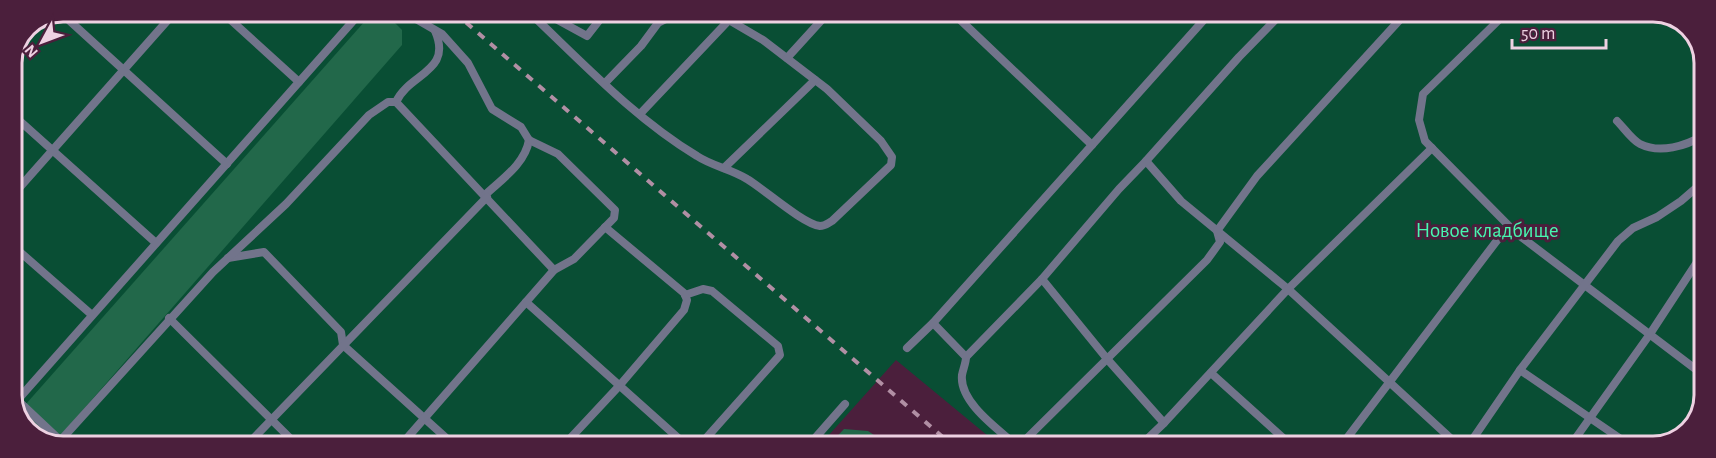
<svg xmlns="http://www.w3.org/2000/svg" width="1716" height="458" viewBox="0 0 1716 458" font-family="'Alegreya Sans',sans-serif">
  <rect width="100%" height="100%" fill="#4b1f3c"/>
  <path fill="#094e34" d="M64 12 1665 14 1691 30 1704 60 1702 407 1684 435 1653 446 999 445 896 360 820 445 51 444 25 428 12 401V63L27 27Z"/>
  <g fill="#22684a">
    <path d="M373 12 387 15 402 30V45L53 444 25 428 18 413Z"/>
    <path d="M844 429 868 431 889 445H829Z"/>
  </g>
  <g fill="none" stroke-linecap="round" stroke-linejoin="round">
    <g stroke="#72748b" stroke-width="8">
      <path d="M222 12 299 82"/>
      <path d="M529 12C582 62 634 118 697 156 712 166 731 169 747 179 764 189 803 224 820 226 825 226 828 223 832 221L891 165 892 157 881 141 827 89 763 40 717 13"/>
      <path d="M61 13 227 164"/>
      <path d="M545 13 587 36 605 13"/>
      <path d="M953 13 1092 145"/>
      <path d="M1505 14 1423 94 1419 120 1425 141 1516 233 1702 374"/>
      <path d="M787 58 828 13"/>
      <path d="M605 83 641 46 658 23 678 13"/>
      <path d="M396 102 554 270"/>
      <path d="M12 114 156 243"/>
      <path d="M640 114 730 19"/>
      <path d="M1617 121C1624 128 1632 140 1640 144 1660 154 1686 146 1704 135"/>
      <path d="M1146 161 1181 201 1288 289 1459 446"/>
      <path d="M724 168 815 80"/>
      <path d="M485 195C502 179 525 164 529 140"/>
      <path d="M12 196 175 12"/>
      <path d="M12 245 92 315"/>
      <path d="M228 258 264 252 341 332 343 345 454 445"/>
      <path d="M1042 279 1108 360 1164 423"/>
      <path d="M685 295 703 289 712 291 778 346 780 355 700 445"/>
      <path d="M526 302 686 445"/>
      <path d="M169 318 297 445"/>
      <path d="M933 323 966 357C966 363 963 369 962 375 959 402 998 429 1016 445"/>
      <path d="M907 348 933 323 1210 13"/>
      <path d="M966 357 1042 279 1119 189 1146 161 1239 57 1282 13"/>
      <path d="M1520 370 1631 446"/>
      <path d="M1211 373 1292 446"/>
      <path d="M12 395 64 444"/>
      <path d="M14 404 361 12"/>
      <path d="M60 441 213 272 286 204 369 115 388 102H396C409 73 453 72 435 31"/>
      <path d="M247 445 487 197"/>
      <path d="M401 445 554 270 574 259 614 218 615 210 558 154 529 140 521 127 492 109 468 63 442 34 404 12"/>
      <path d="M564 445 620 385 684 310 687 300 684 293 605 227"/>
      <path d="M809 445 845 404"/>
      <path d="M1020 445 1207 260 1220 242 1217 231 1257 176 1406 13"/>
      <path d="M1141 445 1164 423 1288 289 1432 148"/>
      <path d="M1341 446 1508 226"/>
      <path d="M1468 446 1520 370 1618 241 1633 228 1657 217 1681 201 1703 182"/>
      <path d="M1570 446 1650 334 1703 253"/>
    </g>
    <path stroke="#b18fa4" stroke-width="4" stroke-dasharray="8 8" stroke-linecap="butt" d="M454 12 952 445"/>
  </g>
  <g text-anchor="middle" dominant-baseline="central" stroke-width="6" stroke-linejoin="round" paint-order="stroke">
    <g font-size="21" fill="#47f7b0" stroke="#4b1f3c">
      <text x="1487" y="230">Новое кладбище</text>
    </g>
  </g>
  <path d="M0 0H1716V458H0ZM63 22H1653A41 41 0 0 1 1694 63V395A41 41 0 0 1 1653 436H63A41 41 0 0 1 22 395V63A41 41 0 0 1 63 22Z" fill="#4b1f3c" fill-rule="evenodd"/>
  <path fill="none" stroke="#eed1e2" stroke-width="3" d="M63 22H1653A41 41 0 0 1 1694 63V395A41 41 0 0 1 1653 436H63A41 41 0 0 1 22 395V63A41 41 0 0 1 63 22Z"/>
  <g transform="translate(42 42) rotate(229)" stroke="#4b1f3c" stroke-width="4.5" paint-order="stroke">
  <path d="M0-4.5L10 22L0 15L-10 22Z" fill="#eed1e2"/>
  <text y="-9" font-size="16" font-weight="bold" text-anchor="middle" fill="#eed1e2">N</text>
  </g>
  <path d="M1512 39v9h94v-9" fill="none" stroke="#eed1e2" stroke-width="3"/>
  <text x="1521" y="39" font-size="18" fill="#eed1e2" stroke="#4b1f3c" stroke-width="4.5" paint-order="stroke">50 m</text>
</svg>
